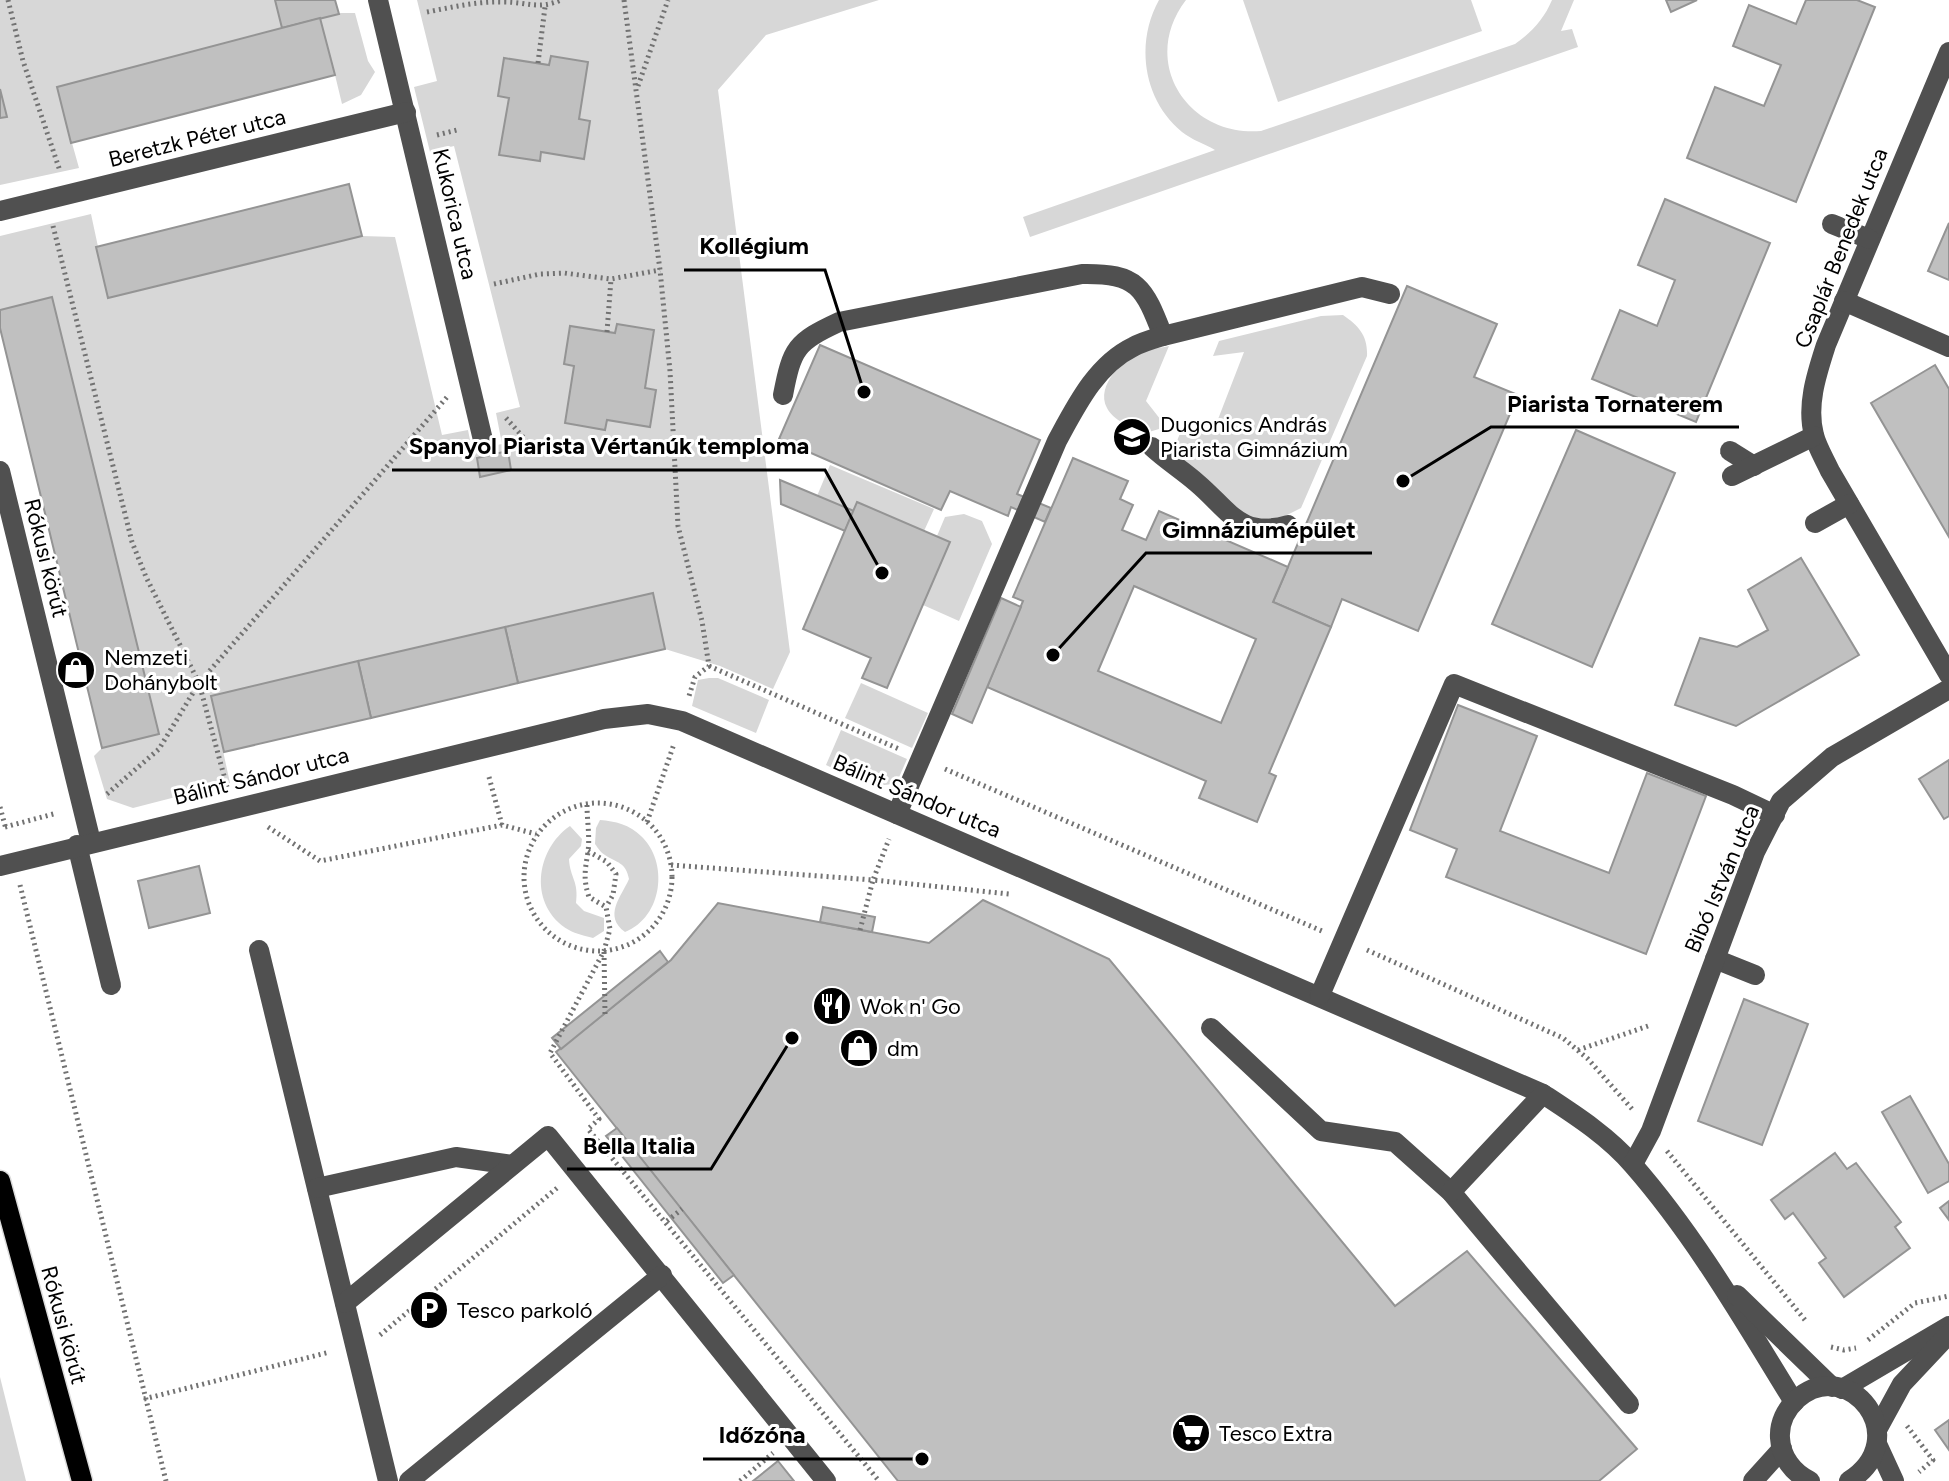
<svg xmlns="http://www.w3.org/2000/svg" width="1949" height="1481" viewBox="0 0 1949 1481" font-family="Figtree,sans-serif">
  <rect width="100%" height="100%" fill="#fff"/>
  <g fill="#d7d7d7">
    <path d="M0 0H335L339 13H355L368 61 375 72 361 95 342 104 335 75 72 143 79 168 0 185Z"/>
    <path d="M417 0H879L766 35 718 90 790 652 773 689 720 666 665 649 652 593 211 696 230 783 133 808 107 799 94 756 102 748 159 734 52 297 0 310V236L91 214 109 298 362 236 395 237 442 435 468 430 472 450 502 444 496 413 520 407 454 146 430 152 414 87 437 81Z"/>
    <path d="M1159 0H1186C1139 61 1187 137 1261 131L1515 44C1532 32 1544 19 1552 0H1574L1561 31 1572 29 1578 47 1030 237 1023 217 1215 150C1205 144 1192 140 1182 132 1143 100 1135 43 1159 0Z"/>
    <path d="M1243 0H1471L1482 31 1278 102Z"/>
    <path d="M1343 315C1359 326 1368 336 1367 356L1301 508 1281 518 1250 519 1172 453 1181 431 1215 427 1244 352 1213 356 1219 341 1321 316Z"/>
    <path d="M1169 346 1146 401 1164 424 1159 429 1142 434C1131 427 1113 420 1107 408 1095 385 1124 358 1144 351 1152 348 1161 348 1169 346Z"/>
    <path d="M830 465 934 509 924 531 858 502 854 511 817 496Z"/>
    <path d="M964 514 982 521 992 544 959 621 923 605 950 542 937 536 945 517Z"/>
    <path d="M709 678H718L769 700 756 733 692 706 698 680Z"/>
    <path d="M861 683 928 713 912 748 845 718Z"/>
    <path d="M841 730 907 759 897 782C871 792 849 776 826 765Z"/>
    <path d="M600 820C615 821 630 825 641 836 669 862 663 917 625 932 603 916 621 897 629 879 626 862 617 863 605 855 601 853 598 848 595 844L596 828Z"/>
    <path d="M570 826 582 839 581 846 569 859C570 878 579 881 576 903L584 911 604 918V931L593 938C586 936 576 934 569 930 528 906 535 850 570 826Z"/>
    <path d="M0 1377 26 1481H0Z"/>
  </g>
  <g fill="#c0c0c0" stroke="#949494" stroke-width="2" fill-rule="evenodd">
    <path d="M275 0H335L339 14 282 28Z"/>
    <path d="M1666 0H1697L1671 12Z"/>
    <path d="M1806 0H1857L1875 7 1796 202 1687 158 1715 87 1764 106 1781 65 1733 46 1749 5 1796 24Z"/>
    <path d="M320 18 335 75 71 143 57 87Z"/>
    <path d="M551 56 588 62 579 119 590 121 584 159 541 152 540 161 499 155 509 98 498 96 504 58 549 65Z"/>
    <path d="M0 89 7 117 0 118Z"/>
    <path d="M349 184 362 236 108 298 96 247Z"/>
    <path d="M1665 199 1770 243 1696 422 1592 379 1620 310 1657 326 1675 280 1638 265Z"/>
    <path d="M1949 223V280L1928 271Z"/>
    <path d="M1407 286 1497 324 1474 377 1518 395 1418 631 1342 599 1331 627 1273 602Z"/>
    <path d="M52 297 159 734 102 748 0 328V310Z"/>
    <path d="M617 324 654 330 645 388 656 390 650 427 607 420 605 430 565 423 574 366 564 364 570 326 615 333Z"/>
    <path d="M820 345 1040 440 1017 494 1051 508 1045 522 1011 507 1008 516 950 491 941 510 779 439Z"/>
    <path d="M1935 365 1949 389V537L1871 403Z"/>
    <path d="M1576 430 1675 473 1592 667 1492 624Z"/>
    <path d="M508 451 511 470 480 477 477 458Z"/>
    <path d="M1073 458 1128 481 1120 499 1133 505 1122 530 1146 540 1159 511 1288 567 1273 602 1331 627 1269 773 1276 776 1257 822 1199 798 1206 781 987 687 1023 601 1013 597ZM1134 586 1256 639 1221 723 1098 671Z"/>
    <path d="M780 480 854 511 845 531 781 504Z"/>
    <path d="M857 502 950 542 887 688 862 678 871 658 803 629Z"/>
    <path d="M1801 558 1859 655 1736 726 1675 705 1700 638 1737 647 1768 630 1748 590Z"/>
    <path d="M653 593 665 649 518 683 505 627Z"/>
    <path d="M1001 598 1021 607 972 723 952 714Z"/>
    <path d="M505 627 518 683 371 718 358 661Z"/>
    <path d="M358 661 371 718 224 752 211 696Z"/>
    <path d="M1458 705 1537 736 1500 831 1609 873 1647 773 1706 796 1646 954 1446 877 1457 849 1410 830Z"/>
    <path d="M1949 760V816L1944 819 1919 779Z"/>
    <path d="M199 866 210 913 149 928 138 881Z"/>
    <path d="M983 900 1109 959 1395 1306 1467 1251 1637 1449 1599 1481H898L556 1052 671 960 718 903 929 943Z"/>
    <path d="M823 907 875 917 872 932 820 922Z"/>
    <path d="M660 951 668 962 561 1049 552 1038Z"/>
    <path d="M1744 999 1808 1024 1762 1145 1698 1121Z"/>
    <path d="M1910 1096 1949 1164V1181L1928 1193 1882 1112Z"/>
    <path d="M617 1128 734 1275 723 1283 606 1136Z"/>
    <path d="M1835 1153 1847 1169 1856 1163 1901 1222 1895 1227 1910 1248 1844 1297 1819 1263 1826 1258 1793 1213 1785 1219 1771 1200Z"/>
    <path d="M1949 1201V1220L1940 1208Z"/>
    <path d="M1949 1420V1450L1935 1430Z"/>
    <path d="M778 1461 794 1481H753Z"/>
  </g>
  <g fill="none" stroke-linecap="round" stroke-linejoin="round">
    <defs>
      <path id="major" d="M0 1181 82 1481"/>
    </defs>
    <use href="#major" stroke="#dbdbdb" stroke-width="23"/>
    <g stroke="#727272" stroke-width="5" stroke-dasharray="2 4" stroke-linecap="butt">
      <path d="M8 0 23 61 60 171"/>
      <path d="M624 0 660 270 670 371 678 526 702 621 709 666 695 677 689 696"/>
      <path d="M427 12C453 7 478 1 504 2 528 2 538 10 561 0"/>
      <path d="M538 63 545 7"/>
      <path d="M638 86 668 0"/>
      <path d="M437 135 457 130"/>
      <path d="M53 226 132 542 146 577 199 683 227 787"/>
      <path d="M494 284 540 274 564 273 611 279 660 270"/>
      <path d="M607 332 611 279"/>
      <path d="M506 418 540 456"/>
      <path d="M709 666 899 749"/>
      <path d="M945 769 1322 931"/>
      <path d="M489 777 502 825"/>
      <path d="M107 794 159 749 199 683 448 396"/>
      <circle cx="598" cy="877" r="74"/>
      <path d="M587 805C587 820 590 837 588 852 585 870 583 879 589 897L606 907 610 929 604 951 550 1053 599 1119 588 1129 879 1481"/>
      <path d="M0 807 6 829"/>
      <path d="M647 822 674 744"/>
      <path d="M5 827 57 813"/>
      <path d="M268 827 320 861 502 825 536 834"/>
      <path d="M588 851 607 862 616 874 613 895 606 907"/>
      <path d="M671 865 873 880 889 839"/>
      <path d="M20 885 166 1481"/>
      <path d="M860 930 873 880 1009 894"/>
      <path d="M1367 950 1563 1038 1588 1059 1632 1109"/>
      <path d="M604 952 605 1014"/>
      <path d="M1578 1050 1648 1026"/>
      <path d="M1667 1151 1805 1320"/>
      <path d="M667 1221 682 1209"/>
      <path d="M380 1335 557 1188"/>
      <path d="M1868 1340 1915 1303 1949 1296"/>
      <path d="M1831 1347 1844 1350 1856 1348"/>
      <path d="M144 1399 330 1352"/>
      <path d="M1907 1426 1933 1460 1919 1472"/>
      <path d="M740 1481 773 1453"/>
    </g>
    <g stroke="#505050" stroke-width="20">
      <path d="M378 0 483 440"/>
      <path d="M1949 52 1826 345C1817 373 1806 405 1814 435 1817 447 1825 460 1830 471L1949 675"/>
      <path d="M0 211 406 112"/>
      <path d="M1832 224 1869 239"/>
      <path d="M1844 301 1949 347"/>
      <path d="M783 395C792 348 796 342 839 322L1082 274C1138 273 1144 287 1163 336"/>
      <path d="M1152 447C1166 460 1182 470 1197 483 1229 510 1240 539 1288 525"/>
      <path d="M1730 451 1754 466"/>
      <path d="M0 471 91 842"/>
      <path d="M1732 476 1814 436"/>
      <path d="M1815 523 1849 504"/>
      <path d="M897 814 1057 441C1076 406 1096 365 1133 347 1142 342 1153 339 1163 336L1362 287 1390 294"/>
      <path d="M77 845 111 985"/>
      <path d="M0 866 604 719 648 714 682 721 1543 1094C1575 1115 1608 1136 1633 1165 1696 1237 1744 1321 1794 1402"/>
      <path d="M259 950 388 1481"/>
      <path d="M1715 959 1755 975"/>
      <path d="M1320 995 1454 684 1733 795 1775 815"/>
      <path d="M1211 1028 1321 1131 1395 1142 1451 1192 1629 1404"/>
      <path d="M1633 1164 1651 1131 1755 852 1781 801 1832 757 1949 689"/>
      <path d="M317 1188 456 1157 512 1165"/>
      <path d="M1451 1192 1543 1094"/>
      <path d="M1737 1295 1832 1387"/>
      <path d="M345 1303 548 1136 826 1481"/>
      <path d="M1842 1389 1949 1326"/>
      <path d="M1878 1428 1902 1384 1949 1334"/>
      <path d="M1877 1444 1894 1481"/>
      <path d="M409 1481 662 1275"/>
      <path d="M1753 1481 1782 1449"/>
      <path d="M1810 1481C1793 1473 1781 1457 1780 1438 1779 1423 1786 1409 1797 1399 1849 1354 1916 1438 1849 1481"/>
    </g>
    <use href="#major" stroke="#000" stroke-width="20"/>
  </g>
  <defs>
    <symbol id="school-disc" viewBox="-11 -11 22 22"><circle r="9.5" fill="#000" stroke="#fff"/><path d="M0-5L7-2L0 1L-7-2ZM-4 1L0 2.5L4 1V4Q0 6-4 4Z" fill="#fff"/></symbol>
    <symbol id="shop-disc" viewBox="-11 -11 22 22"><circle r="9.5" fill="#000" stroke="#fff"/><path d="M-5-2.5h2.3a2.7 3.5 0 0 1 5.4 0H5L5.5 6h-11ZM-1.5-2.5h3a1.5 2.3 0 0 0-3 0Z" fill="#fff"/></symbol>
    <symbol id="restaurant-disc" viewBox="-11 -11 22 22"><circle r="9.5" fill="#000" stroke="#fff"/><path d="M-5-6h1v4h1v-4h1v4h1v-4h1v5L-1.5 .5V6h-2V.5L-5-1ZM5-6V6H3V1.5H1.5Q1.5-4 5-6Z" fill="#fff"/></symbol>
    <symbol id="parking-disc" viewBox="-11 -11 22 22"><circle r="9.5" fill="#000" stroke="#fff"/><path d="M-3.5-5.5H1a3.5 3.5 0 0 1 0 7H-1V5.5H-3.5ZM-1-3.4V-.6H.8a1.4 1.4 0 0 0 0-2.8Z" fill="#fff"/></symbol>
    <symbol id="supermarket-disc" viewBox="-11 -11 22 22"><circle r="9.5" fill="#000" stroke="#fff"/><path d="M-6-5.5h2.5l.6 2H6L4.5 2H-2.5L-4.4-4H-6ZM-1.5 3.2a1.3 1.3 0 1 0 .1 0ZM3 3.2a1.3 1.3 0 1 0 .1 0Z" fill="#fff"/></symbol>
  </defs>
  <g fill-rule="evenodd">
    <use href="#school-disc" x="1110" y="415" width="44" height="44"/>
    <use href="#shop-disc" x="54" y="648" width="44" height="44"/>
    <use href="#restaurant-disc" x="810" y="984" width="44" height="44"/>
    <use href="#shop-disc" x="837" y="1026" width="44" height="44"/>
    <use href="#parking-disc" x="407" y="1288" width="44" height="44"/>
    <use href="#supermarket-disc" x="1169" y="1411" width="44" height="44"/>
  </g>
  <g text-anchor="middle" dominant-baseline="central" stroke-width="6" stroke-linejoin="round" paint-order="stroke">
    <g font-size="22" fill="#000" stroke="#fff">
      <text transform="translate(197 138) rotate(-14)">Beretzk Péter utca</text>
      <text transform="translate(455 214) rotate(77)">Kukorica utca</text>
      <text transform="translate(1841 248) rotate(-68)">Csaplár Benedek utca</text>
      <text transform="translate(46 558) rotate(76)">Rókusi körút</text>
      <text transform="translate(261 776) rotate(-14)">Bálint Sándor utca</text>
      <text transform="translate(917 796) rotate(23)">Bálint Sándor utca</text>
      <text transform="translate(1722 879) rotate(-67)">Bibó István utca</text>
      <text transform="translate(64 1325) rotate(75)">Rókusi körút</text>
    </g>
    <g font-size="22" fill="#000" stroke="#fff" text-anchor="start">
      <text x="1160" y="424">Dugonics András<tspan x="1160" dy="25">Piarista Gimnázium</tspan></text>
      <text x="104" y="657">Nemzeti<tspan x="104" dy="25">Dohánybolt</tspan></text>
      <text x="860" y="1006">Wok n' Go</text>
      <text x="887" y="1048">dm</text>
      <text x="457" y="1310">Tesco parkoló</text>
      <text x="1219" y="1433">Tesco Extra</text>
    </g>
  </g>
  <path fill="none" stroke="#000" stroke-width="3" d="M864 392L825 270H684M1403 481L1491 427H1739M882 573L825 470H392M1053 655L1146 553H1372M792 1038L711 1169H567M922 1459L822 1459H703"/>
  <g fill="#000" stroke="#fff" stroke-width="3">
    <circle cx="864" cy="392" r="8"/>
    <circle cx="1403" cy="481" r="8"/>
    <circle cx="882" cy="573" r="8"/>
    <circle cx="1053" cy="655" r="8"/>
    <circle cx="792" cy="1038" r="8"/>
    <circle cx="922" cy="1459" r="8"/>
  </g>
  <g font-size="24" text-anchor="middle" font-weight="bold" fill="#000" stroke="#fff" stroke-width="6" stroke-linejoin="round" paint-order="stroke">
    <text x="754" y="254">Kollégium</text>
    <text x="1615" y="412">Piarista Tornaterem</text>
    <text x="609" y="454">Spanyol Piarista Vértanúk temploma</text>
    <text x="1259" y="538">Gimnáziumépület</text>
    <text x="639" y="1154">Bella Italia</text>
    <text x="762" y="1443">Időzóna</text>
  </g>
</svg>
